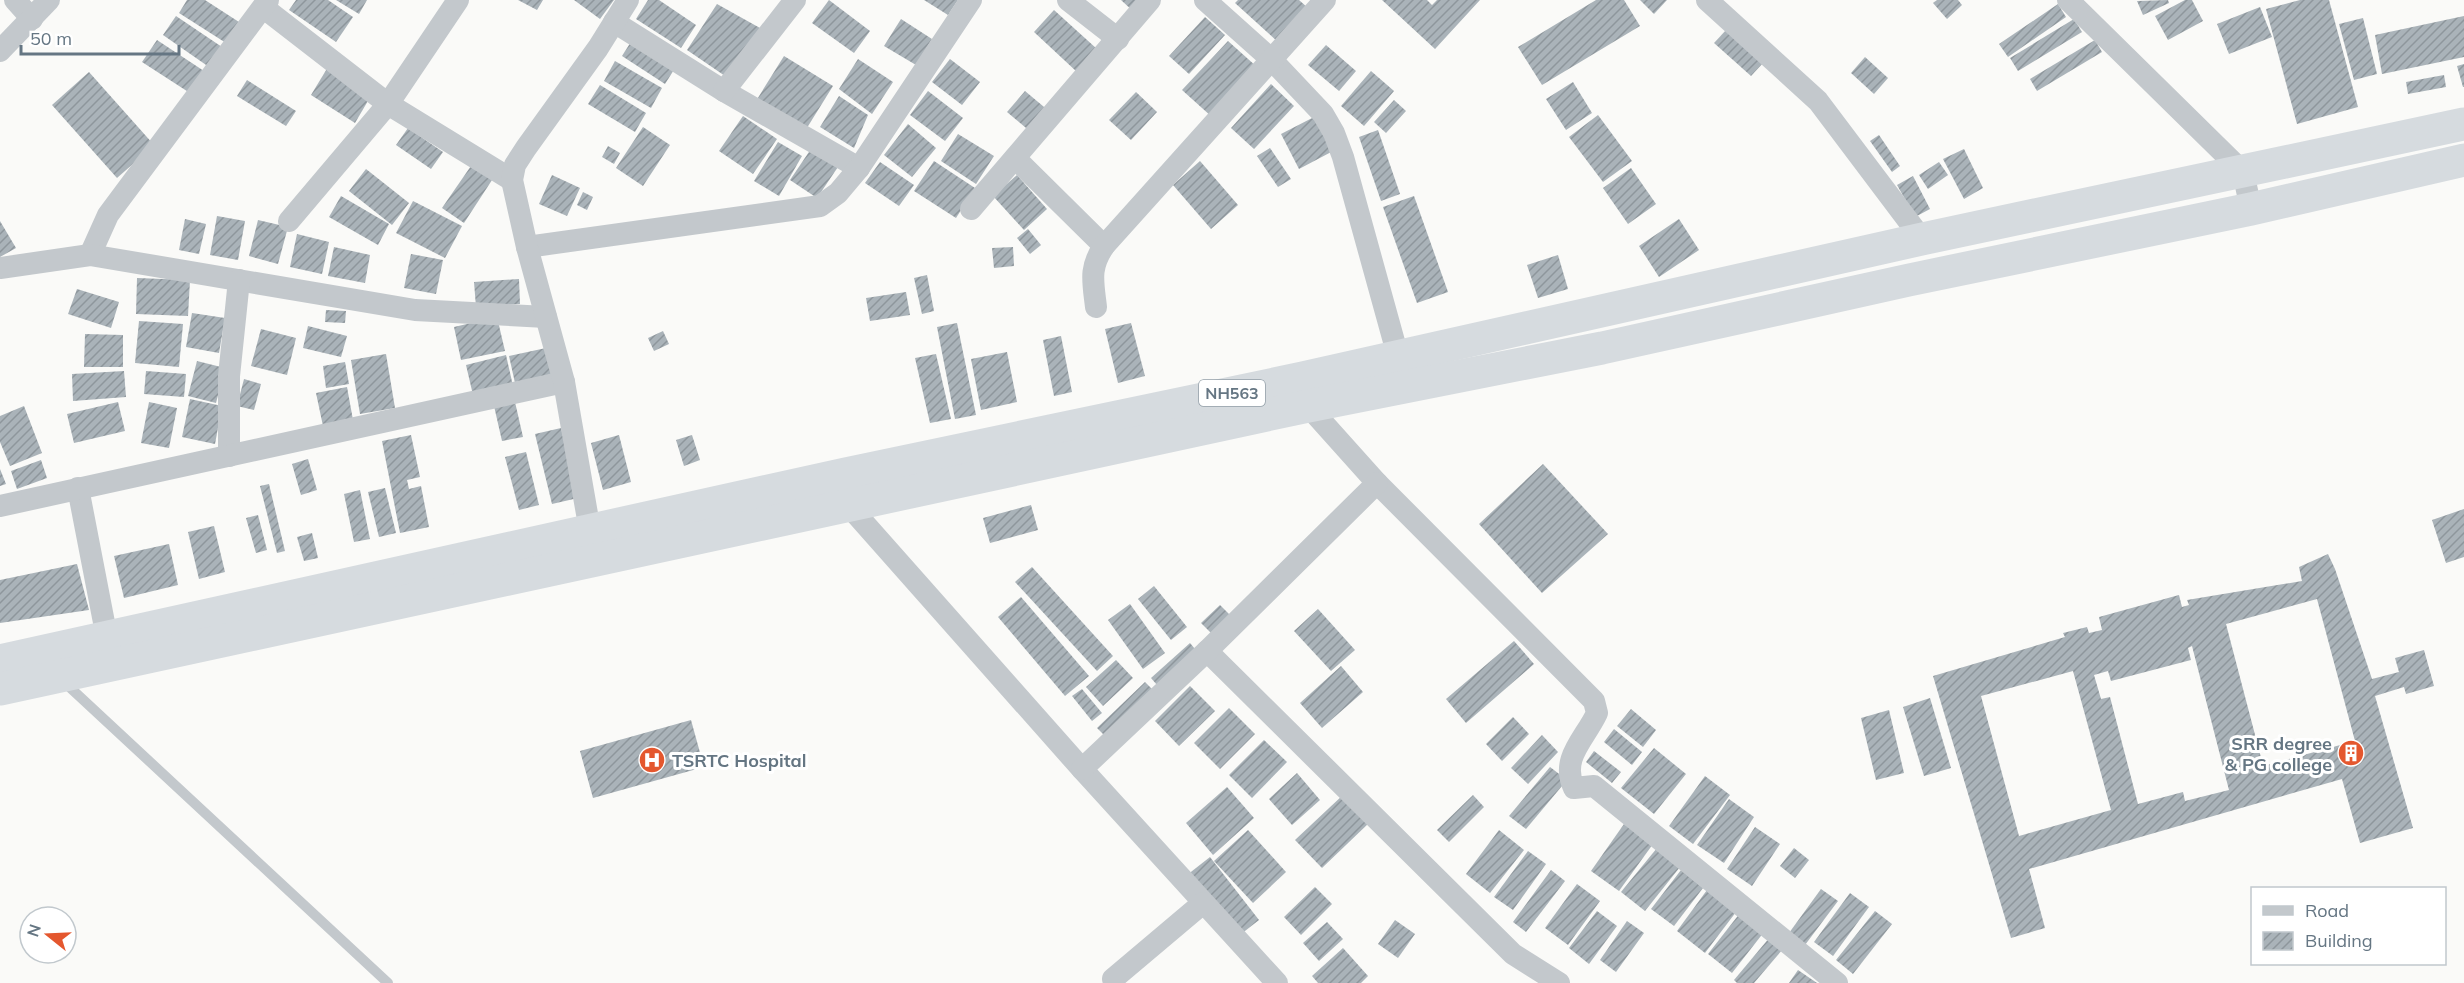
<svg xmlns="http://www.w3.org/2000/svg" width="2464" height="983" viewBox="0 0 2464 983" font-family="Mulish,sans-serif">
  <defs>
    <pattern id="building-hatch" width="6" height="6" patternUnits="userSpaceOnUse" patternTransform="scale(1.5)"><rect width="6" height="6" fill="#aab3b9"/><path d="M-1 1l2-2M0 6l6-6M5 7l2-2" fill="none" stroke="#8e969c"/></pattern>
  </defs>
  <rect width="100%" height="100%" fill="#fafaf8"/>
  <g fill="url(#building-hatch)" fill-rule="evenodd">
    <path d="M187 0H205L239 22 226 43 179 13Z"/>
    <path d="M296 0H328L353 17 336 42 289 10Z"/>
    <path d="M336 0H367L359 14Z"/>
    <path d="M518 0H543L537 10Z"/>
    <path d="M574 0H614L600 19Z"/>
    <path d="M648 0H659L696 25 681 48 636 19Z"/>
    <path d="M829 0 870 31 854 53 812 23Z"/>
    <path d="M924 0H958L948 15Z"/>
    <path d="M1121 0H1148L1135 13Z"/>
    <path d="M1238 0H1299L1308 8 1278 42 1235 3Z"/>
    <path d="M1382 0H1427L1432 5 1437 0H1480L1435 49Z"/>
    <path d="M1596 0H1624L1640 26 1542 85 1518 47Z"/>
    <path d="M1640 0H1667L1654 14Z"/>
    <path d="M1937 0H1958L1962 5 1947 19 1933 3Z"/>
    <path d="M2168 0 2169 3 2143 15 2137 1Z"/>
    <path d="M2185 0H2192L2203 21 2168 40 2155 16Z"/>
    <path d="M2300 0H2329L2358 107 2297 124 2266 9Z"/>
    <path d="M717 4 760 28 728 78 687 50Z"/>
    <path d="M2058 4 2066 17 2008 57 1999 44Z"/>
    <path d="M2260 7 2272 37 2229 54 2217 24Z"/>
    <path d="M1054 10 1097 49 1077 72 1034 32Z"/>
    <path d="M176 16 222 47 209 67 163 35Z"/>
    <path d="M2464 16V57L2382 74 2375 35Z"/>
    <path d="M1205 17 1225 35 1189 74 1169 56Z"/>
    <path d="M2363 18 2377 74 2354 80 2339 24Z"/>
    <path d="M901 19 932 39 916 65 884 46Z"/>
    <path d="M2074 19 2082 32 2018 71 2010 58Z"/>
    <path d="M1728 28 1764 62 1751 76 1714 43Z"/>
    <path d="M634 37 677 65 665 84 622 56Z"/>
    <path d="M157 40 207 73 193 95 142 62Z"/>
    <path d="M2095 40 2102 52 2037 91 2030 79Z"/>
    <path d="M1228 41 1257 67 1212 117 1182 90Z"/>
    <path d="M1326 45 1356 71 1339 91 1308 65Z"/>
    <path d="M784 56 833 86 805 131 756 101Z"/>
    <path d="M1865 57 1888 78 1874 94 1851 73Z"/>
    <path d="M858 59 893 82 872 114 839 89Z"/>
    <path d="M950 59 980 82 962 105 932 82Z"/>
    <path d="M615 61 662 88 651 108 604 81Z"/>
    <path d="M2464 64V87H2463L2457 66Z"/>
    <path d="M328 67 372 94 355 123 311 95Z"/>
    <path d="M1371 71 1394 91 1364 126 1341 106Z"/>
    <path d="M89 72 154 145 117 178 52 105Z"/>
    <path d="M2444 75 2446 87 2408 94 2406 82Z"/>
    <path d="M247 80 296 111 286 126 237 96Z"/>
    <path d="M1573 82 1592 113 1566 130 1546 99Z"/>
    <path d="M1271 84 1294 106 1254 149 1231 128Z"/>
    <path d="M600 85 646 113 635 132 588 104Z"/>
    <path d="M928 91 963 118 945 141 910 115Z"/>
    <path d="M1025 91 1050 112 1032 133 1007 112Z"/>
    <path d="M1136 92 1157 112 1131 140 1109 120Z"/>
    <path d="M839 96 868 115 854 148 820 127Z"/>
    <path d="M1394 100 1406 111 1386 133 1374 122Z"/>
    <path d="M1598 115 1632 161 1603 182 1569 137Z"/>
    <path d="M743 116 777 139 753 174 719 151Z"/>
    <path d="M1316 116 1335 150 1299 169 1281 134Z"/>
    <path d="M908 124 936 148 912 177 884 155Z"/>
    <path d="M643 127 670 145 643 186 616 168Z"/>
    <path d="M408 128 443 152 431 169 396 145Z"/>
    <path d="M1378 130 1400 194 1381 201 1359 137Z"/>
    <path d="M958 134 994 156 976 184 941 161Z"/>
    <path d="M1879 135 1900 166 1892 172 1870 141Z"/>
    <path d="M778 142 802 156 779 196 754 181Z"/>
    <path d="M608 146 620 153 614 164 602 157Z"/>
    <path d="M813 146 840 164 817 198 790 180Z"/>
    <path d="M1270 148 1291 179 1278 187 1257 156Z"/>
    <path d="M1964 149 1983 188 1964 199 1943 159Z"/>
    <path d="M934 161 975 188 956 218 914 191Z"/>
    <path d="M1200 161 1238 205 1211 229 1173 185Z"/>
    <path d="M880 162 914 185 899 206 865 183Z"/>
    <path d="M1939 162 1948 175 1928 189 1919 175Z"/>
    <path d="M473 163 494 177 464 223 442 208Z"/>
    <path d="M1631 168 1656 204 1628 224 1603 188Z"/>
    <path d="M366 169 409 203 392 225 349 191Z"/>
    <path d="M552 175 580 188 567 216 539 204Z"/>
    <path d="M1017 175 1047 209 1024 230 993 196Z"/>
    <path d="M1913 176 1930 209 1915 217 1897 185Z"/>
    <path d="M583 192 593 197 587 210 577 205Z"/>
    <path d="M341 196 389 224 378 245 329 217Z"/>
    <path d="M1414 196 1448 292 1417 303 1383 207Z"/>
    <path d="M413 201 462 226 445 258 396 233Z"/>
    <path d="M217 216 245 221 238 260 210 255Z"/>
    <path d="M185 219 206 224 199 254 179 250Z"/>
    <path d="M1679 219 1699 250 1659 277 1639 246Z"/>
    <path d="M258 220 288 227 278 264 249 256Z"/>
    <path d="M0 221 16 248 0 257Z"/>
    <path d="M1028 229 1041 245 1030 254 1017 238Z"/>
    <path d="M297 234 329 242 322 274 290 267Z"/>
    <path d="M334 247 370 255 365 283 328 276Z"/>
    <path d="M1013 247 1014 266 994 268 992 248Z"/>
    <path d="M411 254 443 260 436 294 404 288Z"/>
    <path d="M1558 255 1568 289 1538 298 1527 265Z"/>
    <path d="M927 275 934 311 922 314 914 278Z"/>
    <path d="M137 278 190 280 188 316 136 314Z"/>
    <path d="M519 279 520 304 476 307 474 282Z"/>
    <path d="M77 289 119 302 111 328 68 314Z"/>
    <path d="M906 292 910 315 870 321 866 298Z"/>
    <path d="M326 310 346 311 345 323 325 322Z"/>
    <path d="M192 313 225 318 219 353 186 347Z"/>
    <path d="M497 317 505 351 461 360 454 327Z"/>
    <path d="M139 321 183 324 179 367 135 363Z"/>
    <path d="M957 323 976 415 955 419 937 327Z"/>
    <path d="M1131 323 1145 376 1118 383 1105 329Z"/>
    <path d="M308 326 347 336 341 357 303 348Z"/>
    <path d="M261 329 296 338 287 375 251 366Z"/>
    <path d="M663 331 669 344 654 351 648 338Z"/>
    <path d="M85 334 123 335V367H84Z"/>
    <path d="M1061 336 1072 392 1054 396 1043 340Z"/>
    <path d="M546 348 552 374 515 383 509 356Z"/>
    <path d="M1007 352 1017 402 981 410 971 359Z"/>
    <path d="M386 354 395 408 360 414 351 360Z"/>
    <path d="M936 354 951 419 930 423 915 358Z"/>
    <path d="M506 355 513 386 473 395 466 365Z"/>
    <path d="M197 361 225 368 216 403 188 396Z"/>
    <path d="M345 362 349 384 326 388 323 366Z"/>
    <path d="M124 371 126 397 73 401 72 374Z"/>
    <path d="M146 371 186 374 184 397 144 394Z"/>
    <path d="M244 379 261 384 254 410 237 406Z"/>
    <path d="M347 387 353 420 323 426 316 393Z"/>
    <path d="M190 399 222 406 215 444 182 437Z"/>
    <path d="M118 402 125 431 74 443 67 414Z"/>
    <path d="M149 402 177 408 169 448 141 443Z"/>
    <path d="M515 402 523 437 502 441 494 406Z"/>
    <path d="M24 406 42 453 10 466 0 442V416Z"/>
    <path d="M561 428 578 498 552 504 535 434Z"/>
    <path d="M411 435 420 477 407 480 409 489 421 486 429 527 400 533 382 441Z"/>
    <path d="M619 435 631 482 603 490 591 443Z"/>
    <path d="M692 435 700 460 684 466 676 440Z"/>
    <path d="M526 452 539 505 519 510 505 457Z"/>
    <path d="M308 459 317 490 301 495 292 464Z"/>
    <path d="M41 460 47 478 17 489 11 471Z"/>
    <path d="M1543 464 1608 534 1542 593 1479 524Z"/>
    <path d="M0 469 6 484 0 486Z"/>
    <path d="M269 484 285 551 277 553 260 486Z"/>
    <path d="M385 488 396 533 379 537 368 492Z"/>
    <path d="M360 490 370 539 354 542 344 494Z"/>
    <path d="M1031 505 1038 530 990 543 983 518Z"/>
    <path d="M2464 509V557L2446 563 2432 520Z"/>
    <path d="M258 515 267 550 256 553 246 518Z"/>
    <path d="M214 526 225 572 199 579 188 532Z"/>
    <path d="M312 533 318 558 304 561 297 537Z"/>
    <path d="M169 544 178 585 124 598 114 556Z"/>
    <path d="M2328 554 2335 569 2372 679 2399 672 2395 658 2424 650 2434 686 2406 694 2404 687 2375 696 2413 828 2360 843 2342 779 2029 869 2045 928 2011 938 1933 676 2065 637 2063 633 2087 627 2089 633 2102 630 2099 617 2179 595 2182 607 2189 605 2187 600 2302 581 2299 567ZM2317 599 2355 741 2267 765 2268 768 2264 769 2226 624ZM2192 646 2229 790 2185 801 2183 792 2138 804 2110 697 2101 699 2094 675 2108 671 2111 681 2191 660 2188 648ZM2073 671 2111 810 2019 836 1981 696Z"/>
    <path d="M77 564 89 610 0 623V580Z"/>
    <path d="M1032 567 1113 656 1097 671 1015 582Z"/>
    <path d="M1154 586 1187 627 1171 640 1138 599Z"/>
    <path d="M1021 597 1089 676 1065 696 998 617Z"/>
    <path d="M1130 604 1165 653 1143 669 1108 620Z"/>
    <path d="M1220 605 1232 617 1213 635 1201 623Z"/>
    <path d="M1318 609 1355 650 1331 671 1294 631Z"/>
    <path d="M1514 641 1534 664 1466 723 1446 699Z"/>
    <path d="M1190 643 1195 649 1157 685 1151 678Z"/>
    <path d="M1116 660 1133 678 1103 706 1086 687Z"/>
    <path d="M1341 666 1363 692 1322 728 1300 703Z"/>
    <path d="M1145 682 1153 690 1105 736 1097 728Z"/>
    <path d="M1190 686 1215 711 1179 746 1155 721Z"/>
    <path d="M1082 689 1102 713 1092 721 1072 696Z"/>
    <path d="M1930 698 1951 768 1924 776 1903 707Z"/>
    <path d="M1229 708 1255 734 1220 769 1194 743Z"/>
    <path d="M1631 709 1656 730 1643 747 1617 726Z"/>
    <path d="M1889 710 1904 773 1876 780 1861 718Z"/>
    <path d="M1513 717 1529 734 1502 761 1486 744Z"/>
    <path d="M691 720 704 767 593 798 580 751Z"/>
    <path d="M1614 729 1642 752 1632 765 1604 742Z"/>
    <path d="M1542 735 1558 752 1528 784 1511 768Z"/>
    <path d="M1264 740 1287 762 1252 798 1229 775Z"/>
    <path d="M1654 748 1686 774 1654 814 1621 788Z"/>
    <path d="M1594 751 1621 772 1612 783 1586 762Z"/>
    <path d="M1550 767 1567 780 1526 829 1509 816Z"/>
    <path d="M1297 773 1320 800 1292 825 1269 799Z"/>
    <path d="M1705 776 1730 795 1693 844 1669 826Z"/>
    <path d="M1227 787 1254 818 1213 855 1186 823Z"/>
    <path d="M1344 794 1370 822 1322 868 1295 840Z"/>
    <path d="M1473 795 1484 807 1449 842 1437 830Z"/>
    <path d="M1729 799 1754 817 1724 863 1697 845Z"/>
    <path d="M1624 824 1653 844 1619 891 1591 871Z"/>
    <path d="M1755 827 1780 844 1752 886 1727 869Z"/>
    <path d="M1248 830 1286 872 1253 903 1214 861Z"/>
    <path d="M1499 830 1524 850 1490 893 1466 874Z"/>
    <path d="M1657 848 1680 867 1645 911 1621 892Z"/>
    <path d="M1794 848 1809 860 1795 878 1780 866Z"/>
    <path d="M1528 851 1546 864 1513 910 1494 897Z"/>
    <path d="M1210 857 1259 920 1236 938 1187 875Z"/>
    <path d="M1551 870 1565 881 1526 932 1513 922Z"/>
    <path d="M1681 870 1703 888 1674 926 1651 909Z"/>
    <path d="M1577 884 1600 901 1568 945 1545 928Z"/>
    <path d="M1315 887 1332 904 1301 935 1284 917Z"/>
    <path d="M1821 889 1838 901 1805 945 1789 933Z"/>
    <path d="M1707 890 1736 912 1705 953 1677 931Z"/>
    <path d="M1850 893 1869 907 1833 956 1814 942Z"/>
    <path d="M1597 911 1617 926 1589 964 1569 948Z"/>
    <path d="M1875 911 1892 924 1853 974 1836 960Z"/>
    <path d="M1740 913 1764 932 1732 973 1708 954Z"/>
    <path d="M1395 920 1415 934 1398 958 1378 944Z"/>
    <path d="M1627 921 1644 933 1616 972 1600 960Z"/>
    <path d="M1327 922 1343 939 1319 961 1303 943Z"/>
    <path d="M1770 937 1783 949 1754 983H1737L1734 980Z"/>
    <path d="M1343 948 1368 976 1361 983H1318L1312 976Z"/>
    <path d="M1798 970 1817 983H1789Z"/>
  </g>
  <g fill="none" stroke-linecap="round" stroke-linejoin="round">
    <path stroke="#c3c8cc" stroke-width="10" d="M64 682 388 983"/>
    <g stroke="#c3c8cc" stroke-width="22">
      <path d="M15 0 32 19"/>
      <path d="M1068 0 1118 39"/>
      <path d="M1205 0 1271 59 1323 114 1334 133 1343 157 1398 356"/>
      <path d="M1707 0 1818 101 1922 239"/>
      <path d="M2068 0 2243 172 2251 209"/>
      <path d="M264 8 388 104 512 180"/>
      <path d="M614 22 724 91 859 168"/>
      <path d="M0 51 49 0"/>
      <path d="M724 91 795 0"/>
      <path d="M1015 158 1104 246"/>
      <path d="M971 209 1150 0"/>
      <path d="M289 221 388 104 458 0"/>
      <path d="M527 247 820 206 838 193 859 168 971 0"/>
      <path d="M90 255 108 215 268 0"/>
      <path d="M0 268 90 255 415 310 546 317"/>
      <path d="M1096 307C1093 281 1089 268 1104 246L1325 0"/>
      <path d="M1308 406 1377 483 1594 701 1597 713C1585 739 1560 758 1574 788L1594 786 1837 983"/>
      <path d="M229 456V376L239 280"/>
      <path d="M78 488 107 638"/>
      <path d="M848 505 1082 769 1277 983"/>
      <path d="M0 506 564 382"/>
      <path d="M590 531 564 382 527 247 512 180 515 165 526 148 598 48 628 0"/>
      <path d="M1207 651 1513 954 1559 983"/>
      <path d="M1082 769 1207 651 1377 483"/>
      <path d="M1113 979 1203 903"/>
    </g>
    <g stroke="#d6dbdf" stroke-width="33">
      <path d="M0 661 845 474 1303 378 1922 239 2464 124"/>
      <path d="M0 689 1308 406 1602 348 1909 280 2251 209 2464 160"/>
    </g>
  </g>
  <defs>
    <symbol id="building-disc" viewBox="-11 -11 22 22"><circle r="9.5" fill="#e4572e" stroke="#fff"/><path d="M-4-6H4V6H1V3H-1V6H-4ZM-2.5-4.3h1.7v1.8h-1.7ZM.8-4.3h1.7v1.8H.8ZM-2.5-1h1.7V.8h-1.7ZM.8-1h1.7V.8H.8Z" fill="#fff"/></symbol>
    <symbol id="hospital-disc" viewBox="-11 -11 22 22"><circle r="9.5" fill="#e4572e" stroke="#fff"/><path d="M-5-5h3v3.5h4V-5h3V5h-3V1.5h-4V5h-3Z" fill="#fff"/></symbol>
  </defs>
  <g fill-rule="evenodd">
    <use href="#building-disc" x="2336" y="738" width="30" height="30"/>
    <use href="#hospital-disc" x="637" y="745" width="30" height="30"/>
  </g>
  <g text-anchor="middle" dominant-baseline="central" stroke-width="6" stroke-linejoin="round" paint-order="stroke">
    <rect fill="#fff" stroke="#939fa8" stroke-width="1.5" x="1199" y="380" width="66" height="26" rx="4.5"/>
    <g font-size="16" font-weight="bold" fill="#657683">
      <text x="1232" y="393">NH563</text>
    </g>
    <g font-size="18" font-weight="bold" fill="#657683" stroke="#fff" text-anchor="end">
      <text x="2332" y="743">SRR degree<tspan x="2332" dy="21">&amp; PG college</tspan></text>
      <text x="672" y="760" text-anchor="start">TSRTC Hospital</text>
    </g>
  </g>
  <rect x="2251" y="887" width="195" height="78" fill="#ffffff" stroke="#c1c8cd" stroke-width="1.5"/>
  <rect x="2263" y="906" width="30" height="9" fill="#c3c8cc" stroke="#c1c8cd" stroke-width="1.5"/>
  <text x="2305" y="917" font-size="18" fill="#657683">Road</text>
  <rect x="2263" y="932" width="30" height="18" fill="url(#building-hatch)" stroke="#c1c8cd" stroke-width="1.5"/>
  <text x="2305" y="947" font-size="18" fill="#657683">Building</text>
  <g transform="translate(48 935) rotate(288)"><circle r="28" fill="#ffffff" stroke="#c1c8cd" stroke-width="1.5"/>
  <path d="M0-4.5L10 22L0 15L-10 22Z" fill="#e4572e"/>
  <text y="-9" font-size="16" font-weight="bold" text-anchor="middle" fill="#657683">N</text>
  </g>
  <path d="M21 45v9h158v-9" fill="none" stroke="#657683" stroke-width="3"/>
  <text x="30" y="45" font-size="18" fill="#657683" stroke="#ffffff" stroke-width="4.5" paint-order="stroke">50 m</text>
</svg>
